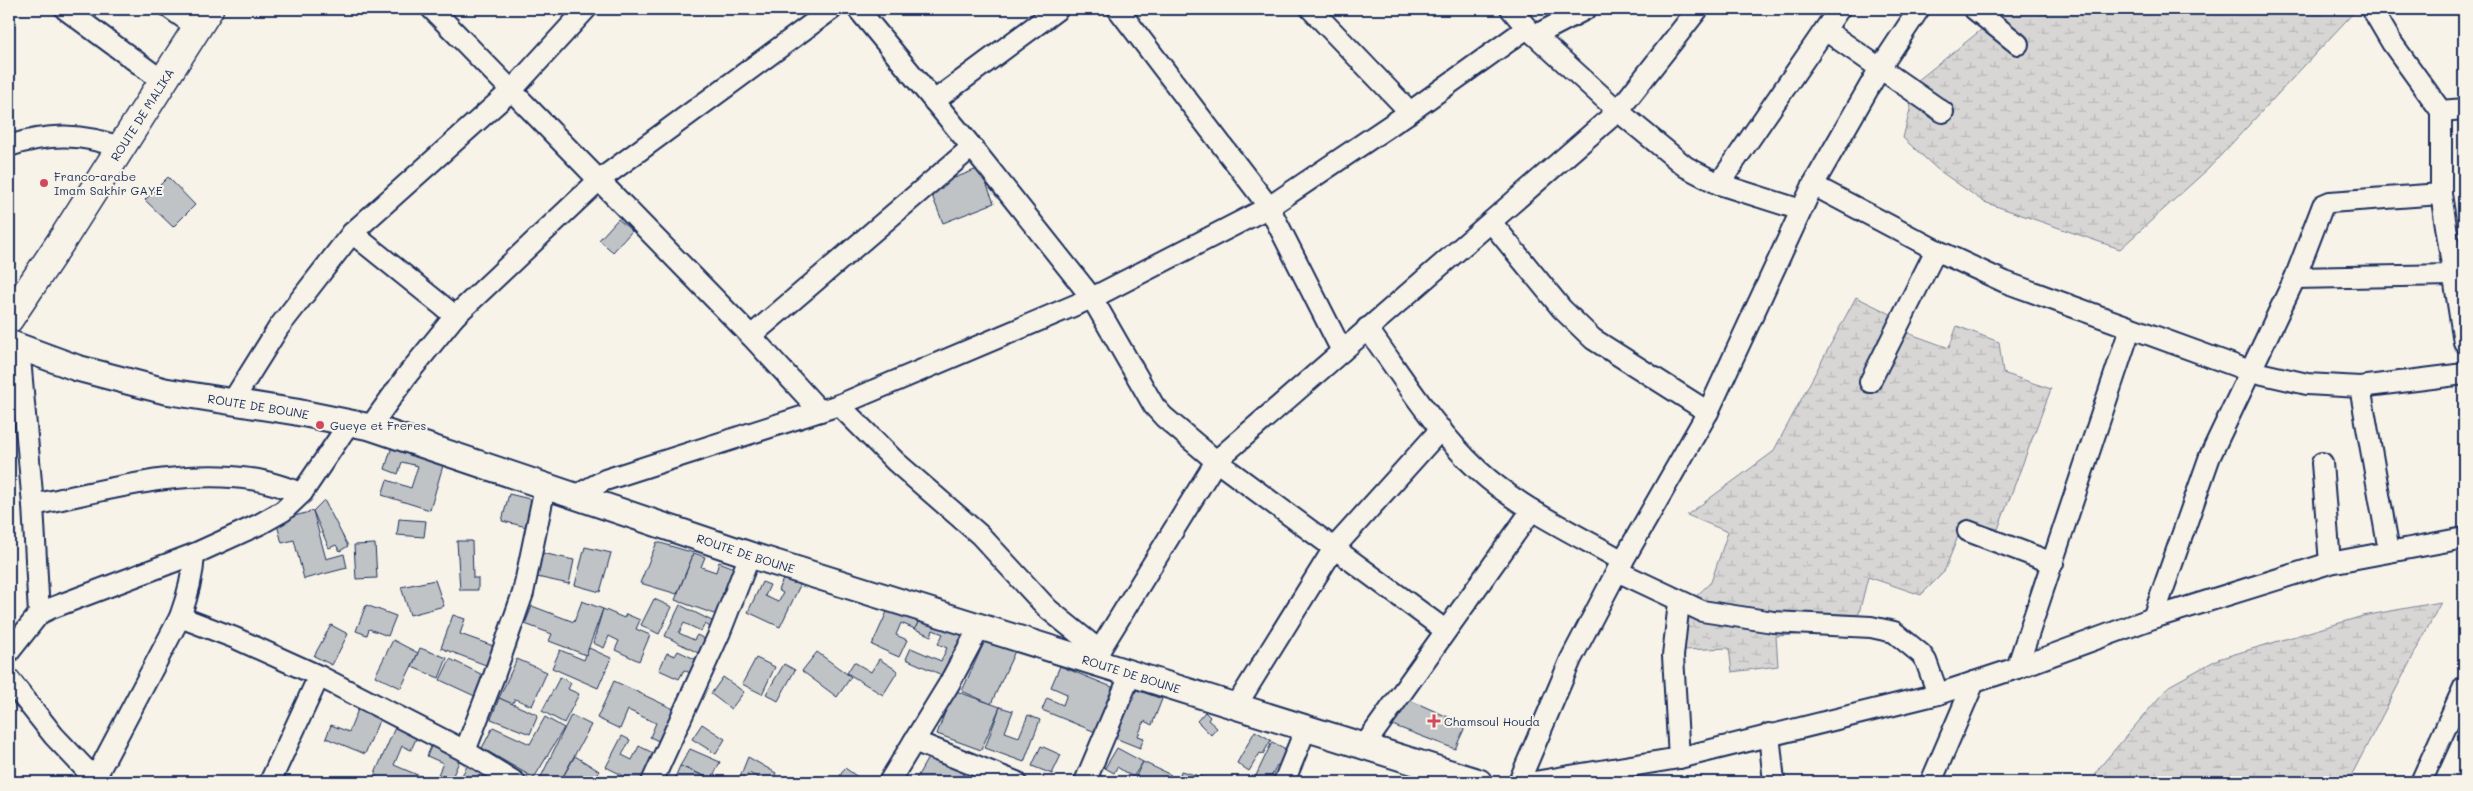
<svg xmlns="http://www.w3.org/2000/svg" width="2473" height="791" viewBox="0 0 2473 791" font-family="Mali,sans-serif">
  <defs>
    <pattern id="wetland-marsh" width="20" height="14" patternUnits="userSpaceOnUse" patternTransform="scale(1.25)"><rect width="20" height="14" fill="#d7d6d4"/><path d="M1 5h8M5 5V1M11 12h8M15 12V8" fill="none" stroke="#b8b8b8"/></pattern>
  </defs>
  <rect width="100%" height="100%" fill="#f7f3e8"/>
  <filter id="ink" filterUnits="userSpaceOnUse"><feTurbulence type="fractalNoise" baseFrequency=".02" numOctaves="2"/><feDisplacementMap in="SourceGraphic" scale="10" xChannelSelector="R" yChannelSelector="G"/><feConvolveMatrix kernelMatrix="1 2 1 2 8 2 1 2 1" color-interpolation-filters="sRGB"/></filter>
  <g filter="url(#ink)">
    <g fill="url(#wetland-marsh)" stroke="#798299">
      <path d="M1987 9H2357L2208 169 2120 249 1984 202 1937 169 1903 138 1917 81 1996 18Z"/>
      <path d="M1856 297 1909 323 1905 332 1949 348 1957 326 1999 342 2003 373 2051 389 1998 529 1964 521 1944 572 1921 595 1868 577 1859 613 1850 632 1776 636 1778 666 1732 672 1729 648 1684 650 1683 609 1711 582 1728 532 1687 515 1773 452Z"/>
      <path d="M2441 602 2348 782H2092L2099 768 2169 686 2218 659 2363 616Z"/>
    </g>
    <g fill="#c0c3c5" stroke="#1b2f5e">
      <path d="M980 168 994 203 943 223 929 188Z"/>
      <path d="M168 177 195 205 173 227 145 200Z"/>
      <path d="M618 219 632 231 613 252 599 240Z"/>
      <path d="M392 446 444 462 430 510 382 495 387 480 411 488 418 466 402 462 398 474 385 469Z"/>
      <path d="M509 494 538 501 531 528 502 521Z"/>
      <path d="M324 500 348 546 340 551 336 545 329 548 313 511Z"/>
      <path d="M313 511 326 559 344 554 347 568 304 579 294 540 282 543 276 521Z"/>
      <path d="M399 519 426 521 424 537 397 535Z"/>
      <path d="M457 541H472L473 578H478V590H460Z"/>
      <path d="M657 542 694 553 677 594 640 583Z"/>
      <path d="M375 544 377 578 356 579 354 545Z"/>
      <path d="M585 547 611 553 600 592 575 585Z"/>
      <path d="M542 553 574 560 569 584 537 577Z"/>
      <path d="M694 553 705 557 701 567 716 572 719 562 737 569 720 616 675 600Z"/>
      <path d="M786 573 802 581 780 627 748 612 762 582 770 585 765 596 778 602 783 593 778 590Z"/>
      <path d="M435 580 444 606 410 615 401 587Z"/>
      <path d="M654 599 672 607 659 634 641 625Z"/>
      <path d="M582 601 603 609 586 655 549 641 552 634 525 624 532 606 574 622Z"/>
      <path d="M891 603 921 616 915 629 901 623 896 635 907 640 899 657 872 645Z"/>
      <path d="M366 605 396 616 388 636 369 629 367 635 356 631Z"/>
      <path d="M680 605 718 624 715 630 705 624 701 631 684 623 679 633 694 640 697 635 711 642 704 656 665 636Z"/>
      <path d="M603 609 624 618 626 614 640 620 636 629 650 635 639 661 615 650 619 641 609 636 604 648 593 643Z"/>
      <path d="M453 615 465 619 460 634 499 648 491 667 441 648Z"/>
      <path d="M921 616 970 637 951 679 906 659 911 648 941 661 947 648 938 644 943 634 933 630 931 636 915 629Z"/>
      <path d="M331 625 348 634 332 665 314 656Z"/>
      <path d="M986 638 1015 651 991 704 962 691Z"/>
      <path d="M393 640 418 653 401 688 375 676Z"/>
      <path d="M420 648 447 658 439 678 412 667Z"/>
      <path d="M589 648 611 658 598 688 552 668 560 650 584 660Z"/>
      <path d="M678 651 699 661 692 674 684 670 679 679 659 670 667 653 675 656Z"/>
      <path d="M817 652 851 677 837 697 802 671Z"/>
      <path d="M756 658 775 667 762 694 742 684Z"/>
      <path d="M450 659 487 677 477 697 440 680Z"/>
      <path d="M517 659 547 672 532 706 515 699 512 704 499 698Z"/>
      <path d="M879 659 898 671 883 695 847 673 854 662 871 672Z"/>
      <path d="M784 664 795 670 778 701 766 694Z"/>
      <path d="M1060 666 1117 689 1098 733 1042 710 1047 698 1063 705 1067 694 1051 687Z"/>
      <path d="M560 677 571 683 568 689 579 694 564 723 542 711Z"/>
      <path d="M723 677 744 692 731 709 711 694Z"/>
      <path d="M614 681 680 712 665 744 650 737 656 723 628 710 620 729 597 718Z"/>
      <path d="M1134 689 1162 699 1152 725 1144 721 1138 736 1144 738 1140 748 1115 738Z"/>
      <path d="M953 690 1000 707 981 750 937 734Z"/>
      <path d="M499 698 538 715 530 734 491 719Z"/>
      <path d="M1405 698 1466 725 1455 749 1387 723Z"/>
      <path d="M359 707 381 716 365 754 326 738 331 725 349 732Z"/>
      <path d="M1000 707 1013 711 1005 732 1019 737 1028 715 1040 720 1024 762 985 748Z"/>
      <path d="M1205 712 1210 717 1208 720 1217 728 1211 735 1197 721Z"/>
      <path d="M571 715 591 725 560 782H546L540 779Z"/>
      <path d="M545 717 564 728 534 778 482 748 493 727 530 744Z"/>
      <path d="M397 723 419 732 411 750 402 746 394 765 434 782H389L374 776Z"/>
      <path d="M702 724 725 739 716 754 692 739Z"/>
      <path d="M1255 731 1271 740 1263 754 1260 753 1249 771 1237 763Z"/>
      <path d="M622 736 630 740 622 755 632 760 639 746 657 755 643 782H636L606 767Z"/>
      <path d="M433 742 462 755 450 782H435L443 763 427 756Z"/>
      <path d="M1272 742 1294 753 1286 769 1277 765 1272 775 1283 780 1282 782H1253Z"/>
      <path d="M1041 746 1061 755 1052 774 1032 766Z"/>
      <path d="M1117 748 1143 762 1133 777 1117 767 1114 773 1105 768Z"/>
      <path d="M690 749 720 762 712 779 680 766Z"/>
      <path d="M933 749 968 768 959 782H921L916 779Z"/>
      <path d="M575 756 599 771 592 782H560Z"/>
      <path d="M748 757 776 773 772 782H767L749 773 745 779 740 777Z"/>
      <path d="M472 758 490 768 485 778 490 782H458Z"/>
      <path d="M1143 762 1171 775 1168 782H1133Z"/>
      <path d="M680 766 717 782H673Z"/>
      <path d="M845 768 859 778 866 782H836Z"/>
      <path d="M1181 771 1213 780 1212 782H1178Z"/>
      <path d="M1100 775 1106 778 1116 782H1097Z"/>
      <path d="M740 777 745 779 752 782H737Z"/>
    </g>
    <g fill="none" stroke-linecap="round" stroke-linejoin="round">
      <defs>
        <g id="minor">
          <path d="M65 9 164 82"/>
          <path d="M171 9 198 28"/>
          <path d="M432 9 751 336 820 411"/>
          <path d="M858 9 972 147 1092 298 1154 406 1164 417 1216 461 1445 630"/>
          <path d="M1118 9 1269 207 1342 351"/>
          <path d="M1311 9 1410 112"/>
          <path d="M1511 9 1527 28 1618 111 1686 167 1719 184 1801 210"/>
          <path d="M1974 9 2018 44"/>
          <path d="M2372 9 2392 43 2441 111V194L2464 342"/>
          <path d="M1825 30 1943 112"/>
          <path d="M1536 35 1586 9"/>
          <path d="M934 101 1058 9"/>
          <path d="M2441 111 2464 109"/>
          <path d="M9 146C48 133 83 133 121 148"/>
          <path d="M1719 184 1839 9"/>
          <path d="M1813 185 1936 250 2005 282 2250 371 2307 384 2360 387 2464 374"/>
          <path d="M1491 222 1562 309 1593 339 1708 412"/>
          <path d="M352 233 455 316"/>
          <path d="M2295 278 2453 275"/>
          <path d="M1367 328C1402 376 1434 429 1478 470 1519 508 1574 533 1623 561"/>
          <path d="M751 336 972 147"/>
          <path d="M19 347 33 505 39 614"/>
          <path d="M1870 382 1936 250"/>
          <path d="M2360 387 2389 551"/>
          <path d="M232 402 279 327 352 233 512 90 586 9"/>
          <path d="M839 405 896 462 980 535 1048 609 1100 651"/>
          <path d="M370 427 408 374 455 316 598 181 832 9"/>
          <path d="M2322 463 2330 563"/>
          <path d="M575 496 605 480 839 405 1092 298 1269 207 1410 112 1527 28"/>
          <path d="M33 505C104 491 179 468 251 479 268 481 286 488 302 493"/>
          <path d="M1968 531 2053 563"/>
          <path d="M1617 571 1702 611 1773 622 1871 627 1894 632 1921 654 1926 661 1938 694"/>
          <path d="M1679 602 1673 656 1679 758"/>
          <path d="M180 617 235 638 319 676 465 751 515 782"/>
          <path d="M2153 618 2210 456 2295 278 2323 205 2330 202 2441 194"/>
          <path d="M9 652 39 614 49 609 194 554 260 524 283 511 302 493 350 422"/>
          <path d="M1093 661 1216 461 1618 111 1698 9"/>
          <path d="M2017 668 2130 329"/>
          <path d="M9 679 54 736 94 778 102 782"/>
          <path d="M1236 706 1334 548 1441 429"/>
          <path d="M1769 734 1774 782"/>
          <path d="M914 741 1016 782"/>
          <path d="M1364 746 1532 510"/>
          <path d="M465 751 494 676 523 593 545 487"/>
          <path d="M93 782 180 617C188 595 193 577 194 554"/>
          <path d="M270 782 319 676"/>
          <path d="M652 782 720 632 750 555"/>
          <path d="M889 782 949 684 980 626"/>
          <path d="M1085 782 1131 673"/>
          <path d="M1284 782 1306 728"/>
          <path d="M1519 782 1571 659 1617 571 1708 412 1813 185 1880 68 1919 9"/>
          <path d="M1534 782 1679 758 1938 694 2017 668 2153 618 2330 563 2464 538"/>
          <path d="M1931 782 1974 682"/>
          <path d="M2421 782 2464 687"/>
        </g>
        <g id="tertiary">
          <path id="s1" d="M9 343 77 368 165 391 296 412 370 427 750 555 1479 782"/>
        </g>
        <g id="secondary">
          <path id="s2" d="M9 319 64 237 209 9"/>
        </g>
      </defs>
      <use href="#minor" stroke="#1b2f5e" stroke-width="24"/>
      <use href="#tertiary" stroke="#1b2f5e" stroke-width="29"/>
      <use href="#secondary" stroke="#1b2f5e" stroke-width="31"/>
      <use href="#minor" stroke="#f7f3e8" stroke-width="20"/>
      <use href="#tertiary" stroke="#f7f3e8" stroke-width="25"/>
      <use href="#secondary" stroke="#f7f3e8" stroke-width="28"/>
    </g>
  </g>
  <g fill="#d1495b" stroke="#f7f3e8" stroke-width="2">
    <circle cx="44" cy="183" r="5"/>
    <circle cx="320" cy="425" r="5"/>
    <path d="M1431.5 713.5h5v5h5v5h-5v5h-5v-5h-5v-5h5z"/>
  </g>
  <g text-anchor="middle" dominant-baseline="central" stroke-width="4" stroke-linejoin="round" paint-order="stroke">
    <g font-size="12" fill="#1b2f5e" stroke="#f7f3e8">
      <text stroke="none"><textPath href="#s2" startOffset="244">ROUTE DE MALIKA</textPath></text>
      <text stroke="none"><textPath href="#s1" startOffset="258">ROUTE DE BOUNE</textPath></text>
      <text stroke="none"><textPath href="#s1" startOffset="768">ROUTE DE BOUNE</textPath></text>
      <text stroke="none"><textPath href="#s1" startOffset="1172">ROUTE DE BOUNE</textPath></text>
    </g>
    <g font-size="12" fill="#1b2f5e" stroke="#f7f3e8" text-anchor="start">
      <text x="54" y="176">Franco-arabe<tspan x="54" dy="14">Imam Sakhir GAYE</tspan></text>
      <text x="330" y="425">Gueye et Freres</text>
      <text x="1444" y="721">Chamsoul Houda</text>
    </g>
  </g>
  <rect width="2473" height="791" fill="none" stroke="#f7f3e8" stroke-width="30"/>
  <rect x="15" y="15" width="2443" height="761" fill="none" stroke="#1b2f5e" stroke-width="2" filter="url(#ink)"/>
</svg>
